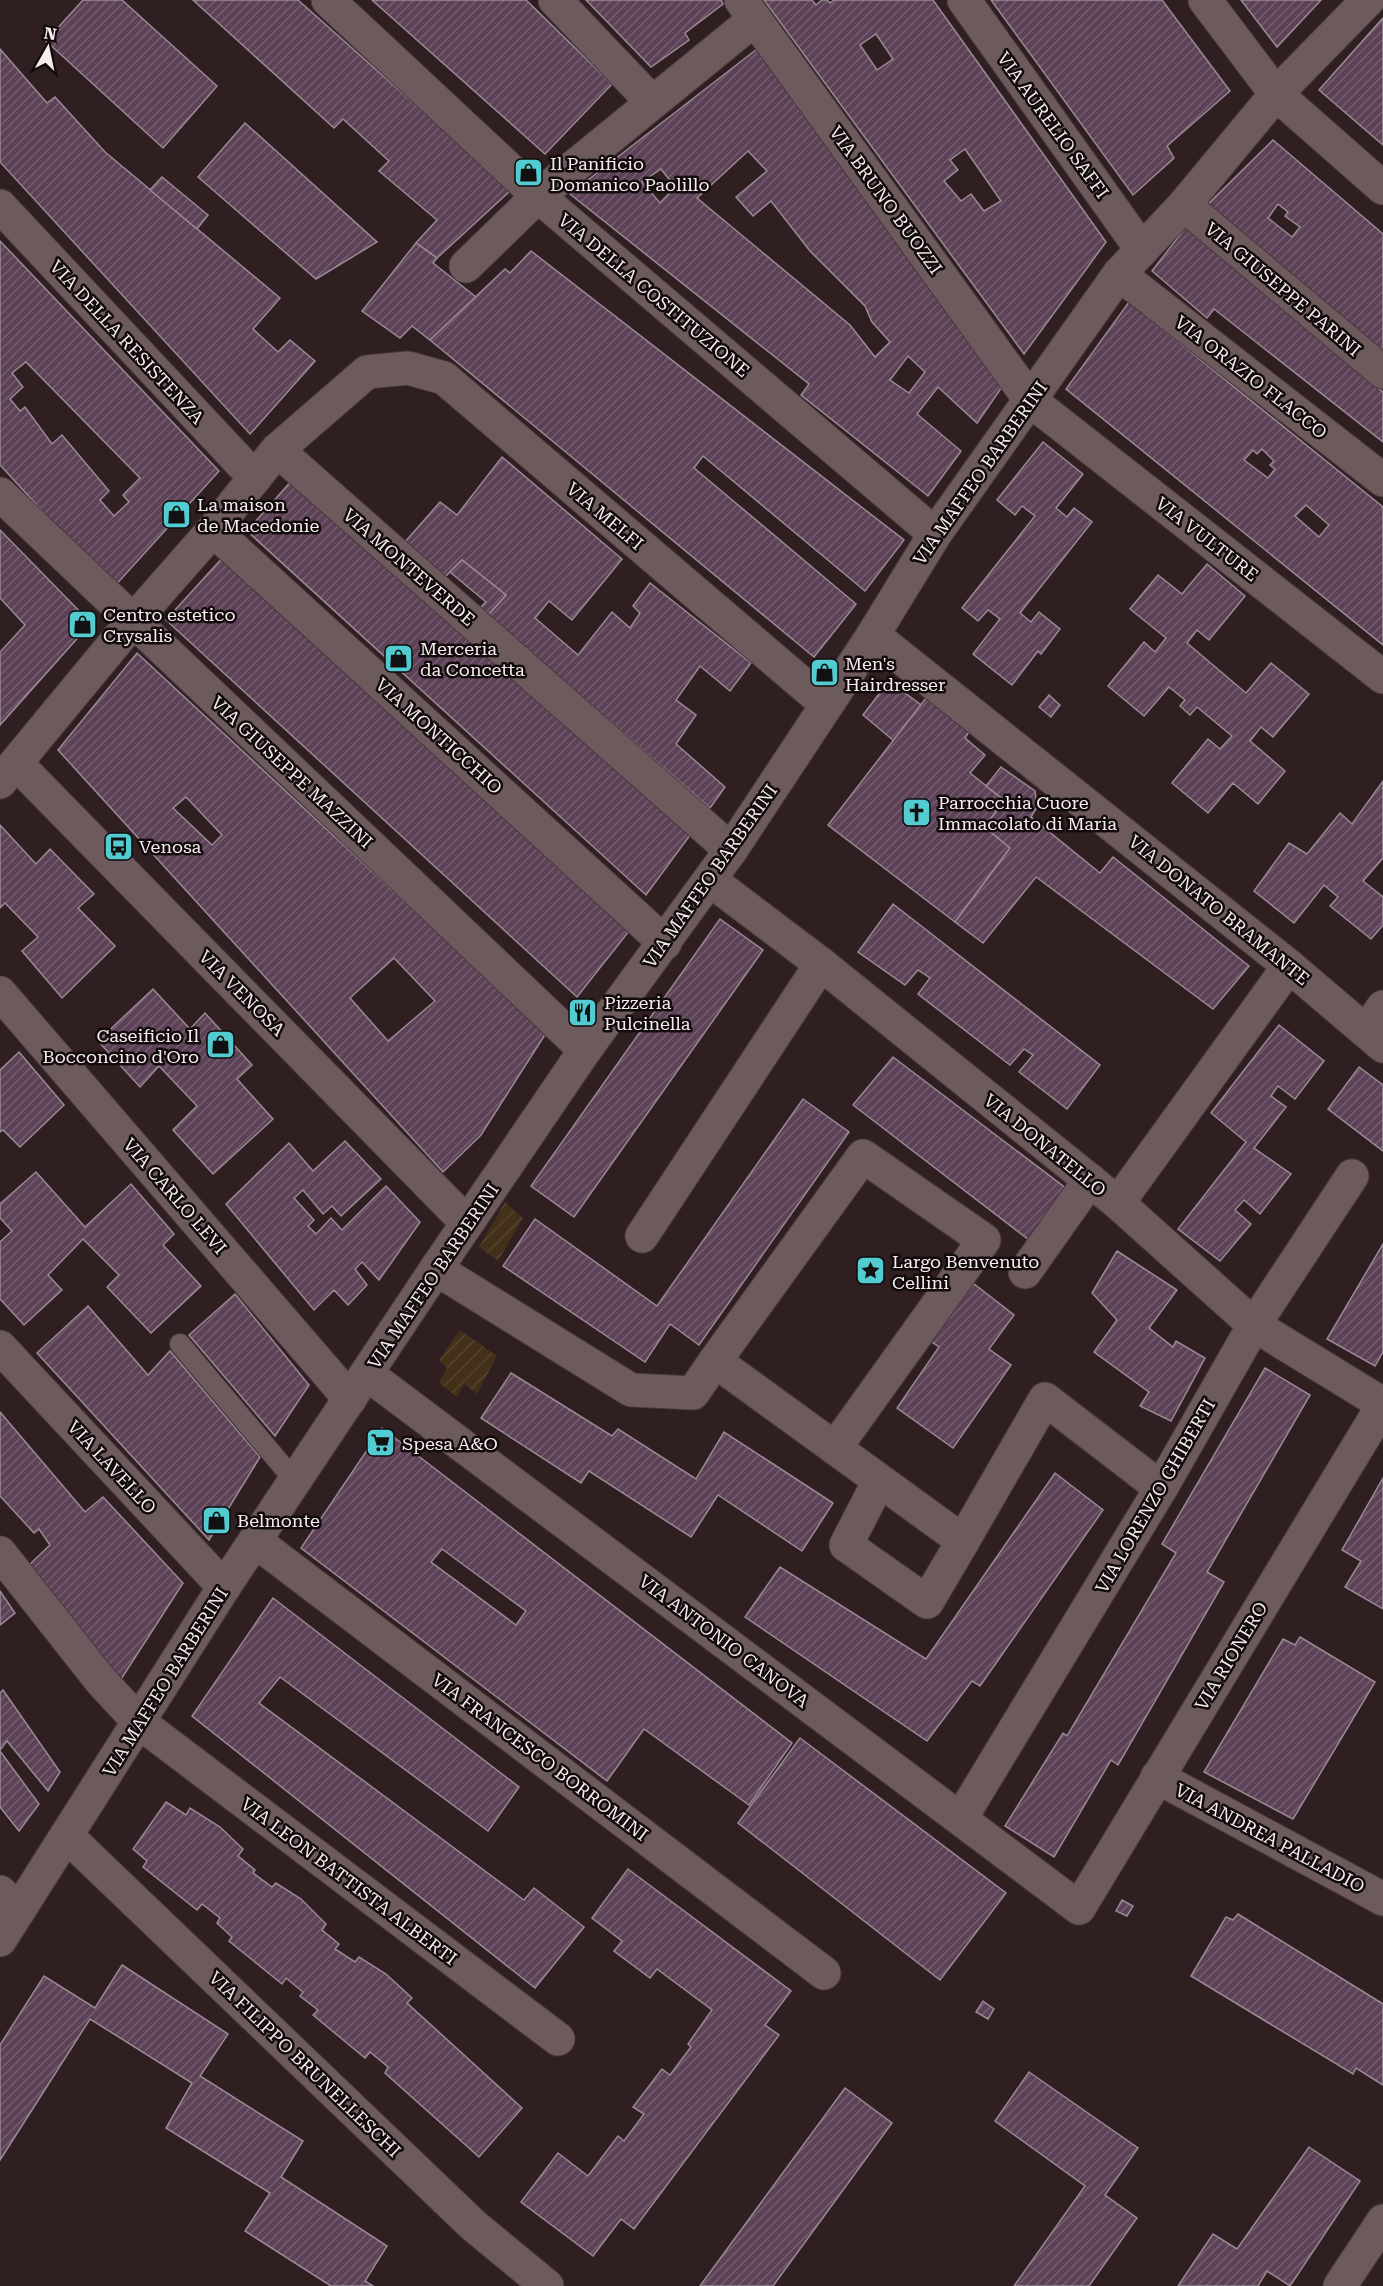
<svg xmlns="http://www.w3.org/2000/svg" width="1383" height="2286" viewBox="0 0 1383 2286" font-family="'Roboto Serif',serif">
  <defs>
    <pattern id="garden-furrows" width="10" height="10" patternUnits="userSpaceOnUse" patternTransform="scale(1.5)"><rect width="10" height="10" fill="#423118"/><path d="M-1 1l2-2M0 10L10 0M9 11l2-2" fill="none" stroke="#55452f"/></pattern>
    <pattern id="building-hatch" width="6" height="6" patternUnits="userSpaceOnUse" patternTransform="scale(1.5)"><rect width="6" height="6" fill="#5c4157"/><path d="M-1 1l2-2M0 6l6-6M5 7l2-2" fill="none" stroke="#745d6f"/></pattern>
  </defs>
  <rect width="100%" height="100%" fill="#2f1f21"/>
  <g fill="url(#garden-furrows)">
    <path d="M505 1202 523 1218 498 1261 479 1247Z"/>
    <path d="M460 1330 497 1356 477 1394 464 1384 457 1397 439 1383 447 1368 439 1360Z"/>
  </g>
  <g fill="url(#building-hatch)" stroke="#998a95" stroke-width="1.5" fill-rule="evenodd">
    <path d="M83 0H122L217 86 163 148 46 41Z"/>
    <path d="M193 0H298L511 190 437 258 416 243 437 220 379 171 389 161 343 119 334 128Z"/>
    <path d="M372 0H526L612 84 545 154Z"/>
    <path d="M586 0H721L723 4 685 33 689 40 651 67Z"/>
    <path d="M764 0H812L816 5 822 0H827L830 3 834 0H933L1106 242 1024 354ZM876 34 893 59 877 70 860 45ZM965 149 1001 201 984 211 971 194 961 201 944 181 958 170 950 160Z"/>
    <path d="M991 0H1162L1230 91 1167 146 1174 158 1133 195Z"/>
    <path d="M1241 0H1321L1277 47Z"/>
    <path d="M1383 18V145L1319 90Z"/>
    <path d="M0 49 47 103 55 97 105 152 280 298 253 329 278 352 290 340 315 361 250 434 0 162Z"/>
    <path d="M757 49 1004 384 977 423 938 387 917 414 961 451 928 496 801 395 809 384 570 194ZM748 151 767 171 736 197 753 216 771 201 810 251 865 306 872 322 890 342 875 357 850 325 697 198ZM661 169 675 187 660 203 642 182ZM908 356 925 372 909 393 890 380Z"/>
    <path d="M245 123 377 242 316 279 198 177Z"/>
    <path d="M1273 140 1383 234V356L1204 208ZM1278 204 1288 212 1285 216 1300 227 1292 237 1268 218Z"/>
    <path d="M162 177 208 215 197 229 150 190Z"/>
    <path d="M1189 223 1328 347 1383 392V442L1214 309 1207 318 1152 271Z"/>
    <path d="M0 241 219 471 113 588 0 465ZM26 362 140 478 123 495 129 502 114 516 100 500 109 491 62 435 52 444 25 407 20 411 10 399 23 387 12 373Z"/>
    <path d="M416 243 437 258 433 263 476 297 430 340 412 326 400 338 362 311Z"/>
    <path d="M531 251 904 540 865 591 703 456 694 468 856 604 814 657 430 340 505 269 510 273Z"/>
    <path d="M1129 302 1383 507V645L1066 389ZM1262 449 1274 461 1270 465 1275 469 1268 478 1244 460 1253 450 1257 454ZM1306 505 1329 525 1319 537 1295 516Z"/>
    <path d="M1043 442 1083 474 1056 508 1067 517 1074 508 1092 522 1020 613 1031 622 1039 612 1060 629 1041 654 1038 651 1012 685 973 654 1000 619 988 610 978 621 962 608 1035 516 1022 506 1015 515 997 500Z"/>
    <path d="M502 457 622 559 572 620 549 601 535 618 578 655 612 612 630 628 640 613 633 606 650 583 751 663 730 691 700 666 676 700 696 715 676 744 725 787 710 808 488 615 506 595 462 560 444 578 405 542 440 502 457 515Z"/>
    <path d="M293 479 693 831 646 895 247 531Z"/>
    <path d="M0 530 91 623 0 725V652L25 625 0 598Z"/>
    <path d="M224 556 629 931 577 997 166 620Z"/>
    <path d="M462 560 506 595 488 615 480 608 486 602 450 572Z"/>
    <path d="M1207 564 1245 596 1209 640 1197 630 1187 643 1246 693 1271 663 1309 694 1273 737 1261 727 1250 741 1285 771 1258 804 1233 783 1208 813 1172 783 1208 739 1220 749 1232 736 1197 707 1190 715 1180 706 1185 700 1169 687 1144 716 1108 686 1144 642 1155 652 1166 638 1130 609 1158 575 1182 594Z"/>
    <path d="M137 653 546 1033 481 1135 443 1172 58 750ZM186 797 222 835 212 845 173 808ZM394 958 435 1001 388 1041 350 998Z"/>
    <path d="M889 681 921 705 894 741 863 715Z"/>
    <path d="M1049 695 1060 705 1051 717 1039 707Z"/>
    <path d="M926 698 969 732 965 738 985 755 970 773 1004 800 985 827 1010 848 955 922 828 825Z"/>
    <path d="M1001 767 1035 791 1037 807 1031 817 1100 873 1113 857 1249 966 1213 1009 1036 877 983 943 955 922 1010 848 985 827 1004 800 986 786Z"/>
    <path d="M1383 781V858L1363 881 1383 897V925L1371 939 1330 906 1338 897 1324 885 1294 923 1254 891 1289 843 1307 854 1340 813 1352 824Z"/>
    <path d="M0 825 36 864 50 849 94 894 78 908 115 946 62 998 22 951 38 937 5 903 0 908Z"/>
    <path d="M893 904 1100 1065 1067 1109 1019 1072 1033 1055 1024 1049 1010 1065 918 994 930 978 918 970 905 985 858 952Z"/>
    <path d="M720 919 763 950 574 1217 531 1186Z"/>
    <path d="M153 989 190 1029 205 1013 252 1065 237 1079 273 1119 213 1174 173 1130 197 1106 159 1066 140 1087 98 1041Z"/>
    <path d="M1279 1025 1324 1061 1295 1099 1278 1086 1271 1096 1286 1107 1254 1148 1291 1174 1260 1214 1244 1200 1235 1210 1251 1224 1220 1261 1178 1229 1246 1142 1211 1113Z"/>
    <path d="M19 1052 64 1105 20 1147 3 1130 0 1132V1070Z"/>
    <path d="M893 1057 1067 1189 1029 1240 853 1105Z"/>
    <path d="M1359 1067 1383 1085V1151L1328 1109Z"/>
    <path d="M803 1099 849 1132 699 1345 670 1324 645 1362 503 1266 535 1219 657 1306Z"/>
    <path d="M345 1141 381 1179 341 1216 332 1206 323 1214 303 1190 294 1198 314 1220 308 1226 316 1234 331 1218 342 1230 386 1186 420 1222 379 1280 362 1262 355 1269 367 1285 348 1305 334 1290 314 1310 226 1204 289 1143 313 1171Z"/>
    <path d="M36 1172 85 1227 131 1184 174 1234 163 1245 201 1286 151 1333 107 1287 119 1275 83 1239 48 1275 62 1290 24 1325 0 1299V1242L12 1231 0 1218V1204Z"/>
    <path d="M1383 1244V1352L1375 1366 1327 1339Z"/>
    <path d="M1117 1251 1177 1290 1149 1328 1173 1347 1176 1341 1205 1358 1171 1421 1140 1406 1149 1392 1094 1352 1117 1320 1092 1293Z"/>
    <path d="M969 1280 1014 1315 989 1349 1011 1365 953 1448 897 1408 939 1347 929 1340Z"/>
    <path d="M235 1294 309 1385 275 1436 189 1335Z"/>
    <path d="M88 1306 148 1375 170 1351 260 1457 209 1540 37 1353Z"/>
    <path d="M1265 1368 1310 1395 1207 1572 1224 1582 1118 1765 1111 1760 1054 1857 1005 1826 1063 1733 1067 1736 1176 1553 1162 1544Z"/>
    <path d="M511 1373 612 1436 618 1429 696 1479 724 1432 833 1503 802 1551 718 1495 691 1537 589 1471 581 1483 481 1418Z"/>
    <path d="M0 1412 85 1512 103 1497 183 1583 118 1684 28 1566 50 1545 39 1529 34 1533 0 1496Z"/>
    <path d="M382 1428 792 1743 749 1805 644 1729 607 1781 301 1548ZM442 1549 526 1611 516 1625 431 1562Z"/>
    <path d="M1055 1473 1103 1510 980 1686 972 1681 927 1741 745 1617 780 1567 926 1659Z"/>
    <path d="M1383 1478V1609L1345 1587 1361 1561 1342 1550Z"/>
    <path d="M0 1591 15 1613 0 1625Z"/>
    <path d="M273 1598 519 1787 488 1831 280 1677 259 1703 524 1900 534 1888 584 1927 535 1988 192 1716Z"/>
    <path d="M1300 1637 1375 1682 1293 1819 1204 1772 1283 1639 1295 1645Z"/>
    <path d="M3 1690 60 1772 48 1791 7 1741 0 1750V1693Z"/>
    <path d="M800 1738 1006 1893 940 1980 738 1823Z"/>
    <path d="M0 1751 39 1804 19 1831 0 1807Z"/>
    <path d="M166 1802 186 1815 190 1808 220 1827 243 1849 238 1856 255 1870 253 1873 272 1887 276 1883 301 1899 326 1924 322 1930 339 1944 335 1949 355 1962 359 1957 386 1974 412 1998 407 2003 522 2108 479 2157 385 2073 388 2067 370 2052 365 2058 313 2015 318 2010 300 1996 303 1992 286 1978 282 1984 229 1941 232 1937 217 1923 220 1918 202 1904 197 1910 143 1867 147 1861 133 1849Z"/>
    <path d="M628 1869 791 1991 765 2025 779 2035 634 2229 621 2219 593 2256 521 2202 558 2153 588 2176 618 2136 624 2141 644 2114 633 2107 662 2069 670 2075 691 2047 688 2044 712 2010 657 1969 650 1978 614 1951 622 1941 592 1918Z"/>
    <path d="M1122 1900 1133 1906 1127 1916 1116 1911Z"/>
    <path d="M1238 1914 1383 2004V2085L1356 2068 1353 2074 1191 1976 1226 1917 1233 1920Z"/>
    <path d="M122 1965 228 2034 200 2076 303 2141 281 2177 387 2246 365 2281 373 2286H331L245 2231 270 2193 166 2128 192 2083 90 2019 0 2160V2045L44 1976 95 2008Z"/>
    <path d="M983 2001 994 2009 988 2019 976 2012Z"/>
    <path d="M1029 2072 1138 2148 1105 2195 1137 2218 1089 2286H1014L1085 2186 995 2121Z"/>
    <path d="M845 2088 892 2123 773 2286H700Z"/>
    <path d="M1309 2147 1360 2181 1290 2286 1267 2271 1258 2286H1178L1213 2234 1237 2249Z"/>
  </g>
  <g fill="none" stroke-linecap="round" stroke-linejoin="round">
    <defs>
      <path id="lane" d="M180 1344 295 1481"/>
      <g id="street">
        <path d="M328 0 538 196 935 534"/>
        <path d="M555 0 652 102"/>
        <path d="M741 0 1031 401 1383 677"/>
        <path d="M964 0 1142 250"/>
        <path d="M1205 0 1276 94 1383 188"/>
        <path d="M1184 205 1383 372"/>
        <path d="M0 206 255 478"/>
        <path d="M466 266 538 196 755 19"/>
        <path d="M1119 274 1383 480"/>
        <path d="M277 450 731 850"/>
        <path d="M0 494 585 1050"/>
        <path d="M213 530 665 943"/>
        <path d="M873 635 1289 966 1383 1046"/>
        <path d="M16 763 467 1223"/>
        <path d="M0 782 133 621 213 530 277 450 367 372 408 368 444 378 826 704"/>
        <path d="M710 880 821 964 1118 1203 1254 1325 1383 1404"/>
        <path d="M0 993 350 1399"/>
        <path d="M1366 1031 1383 1007"/>
        <path d="M1118 1203 1289 966"/>
        <path d="M642 1236 821 964"/>
        <path d="M436 1269 631 1390 693 1393 715 1361 963 1541 1045 1399 1161 1488"/>
        <path d="M1025 1272 1090 1180"/>
        <path d="M0 1347 224 1587"/>
        <path d="M715 1361 863 1156 984 1240 835 1448"/>
        <path d="M367 1374 1079 1908 1383 1405"/>
        <path d="M879 1481 846 1545 927 1602 963 1541"/>
        <path d="M255 1541 824 1973"/>
        <path d="M0 1553 101 1681 140 1723 558 2039"/>
        <path d="M1157 1777 1383 1899"/>
        <path d="M961 1818 1161 1488 1254 1325 1352 1176"/>
        <path d="M68 1837 473 2225 547 2286"/>
        <path d="M0 1892 19 1910"/>
        <path d="M1340 2286 1383 2221"/>
      </g>
      <path id="secondary" d="M0 1940 224 1587 436 1269 585 1050 731 850 873 635 935 534 1119 274 1184 205 1276 94 1368 0"/>
    </defs>
    <use href="#lane" stroke="#483a3d" stroke-width="22"/>
    <use href="#street" stroke="#483a3d" stroke-width="35"/>
    <use href="#secondary" stroke="#483a3d" stroke-width="35"/>
    <use href="#lane" stroke="#6d5a5d" stroke-width="20"/>
    <use href="#street" stroke="#6d5a5d" stroke-width="33"/>
    <use href="#secondary" stroke="#6d5a5d" stroke-width="33"/>
  </g>
  <defs>
    <symbol id="shop-square" viewBox="-11 -11 22 22"><rect x="-9" y="-9" width="18" height="18" rx="4" fill="#52ccd0" stroke="#120b0c"/><path d="M-5-2.5h2.3a2.7 3.5 0 0 1 5.4 0H5L5.5 6h-11ZM-1.5-2.5h3a1.5 2.3 0 0 0-3 0Z" fill="#111"/></symbol>
    <symbol id="church-square" viewBox="-11 -11 22 22"><rect x="-9" y="-9" width="18" height="18" rx="4" fill="#52ccd0" stroke="#120b0c"/><path d="M-1.2-6h2.4v3.5h3.3v2.4h-3.3V6h-2.4V-.1h-3.3v-2.4h3.3Z" fill="#111"/></symbol>
    <symbol id="bus-square" viewBox="-11 -11 22 22"><rect x="-9" y="-9" width="18" height="18" rx="4" fill="#52ccd0" stroke="#120b0c"/><path d="M-5-6H5V4H4V6H2V4H-2V6H-4V4H-5ZM-3.5-4V0h7V-4ZM-3.5 1.2v1.5H-2V1.2ZM2 1.2v1.5H3.5V1.2Z" fill="#111"/></symbol>
    <symbol id="restaurant-square" viewBox="-11 -11 22 22"><rect x="-9" y="-9" width="18" height="18" rx="4" fill="#52ccd0" stroke="#120b0c"/><path d="M-5-6h1v4h1v-4h1v4h1v-4h1v5L-1.5 .5V6h-2V.5L-5-1ZM5-6V6H3V1.5H1.5Q1.5-4 5-6Z" fill="#111"/></symbol>
    <symbol id="sight-square" viewBox="-11 -11 22 22"><rect x="-9" y="-9" width="18" height="18" rx="4" fill="#52ccd0" stroke="#120b0c"/><path d="M0-6L1.8-2.2L6-1.7L2.9 1.2L3.7 5.4L0 3.3L-3.7 5.4L-2.9 1.2L-6-1.7L-1.8-2.2Z" fill="#111"/></symbol>
    <symbol id="supermarket-square" viewBox="-11 -11 22 22"><rect x="-9" y="-9" width="18" height="18" rx="4" fill="#52ccd0" stroke="#120b0c"/><path d="M-6-5.5h2.5l.6 2H6L4.5 2H-2.5L-4.4-4H-6ZM-1.5 3.2a1.3 1.3 0 1 0 .1 0ZM3 3.2a1.3 1.3 0 1 0 .1 0Z" fill="#111"/></symbol>
  </defs>
  <g fill-rule="evenodd">
    <use href="#shop-square" x="512" y="156" width="33" height="33"/>
    <use href="#shop-square" x="160" y="498" width="33" height="33"/>
    <use href="#shop-square" x="66" y="608" width="33" height="33"/>
    <use href="#shop-square" x="382" y="642" width="33" height="33"/>
    <use href="#shop-square" x="808" y="656" width="33" height="33"/>
    <use href="#church-square" x="900" y="796" width="33" height="33"/>
    <use href="#bus-square" x="102" y="830" width="33" height="33"/>
    <use href="#restaurant-square" x="566" y="996" width="33" height="33"/>
    <use href="#shop-square" x="204" y="1028" width="33" height="33"/>
    <use href="#sight-square" x="854" y="1254" width="33" height="33"/>
    <use href="#supermarket-square" x="364" y="1426" width="33" height="33"/>
    <use href="#shop-square" x="200" y="1504" width="33" height="33"/>
  </g>
  <g text-anchor="middle" dominant-baseline="central" stroke-width="5" stroke-linejoin="round" paint-order="stroke">
    <g font-size="18" fill="#f8edee" stroke="#120b0c">
      <text transform="translate(1053 125) rotate(54)">VIA AURELIO SAFFI</text>
      <text transform="translate(886 200) rotate(54)">VIA BRUNO BUOZZI</text>
      <text transform="translate(1283 289) rotate(40)">VIA GIUSEPPE PARINI</text>
      <text transform="translate(654 295) rotate(40)">VIA DELLA COSTITUZIONE</text>
      <text transform="translate(127 342) rotate(47)">VIA DELLA RESISTENZA</text>
      <text transform="translate(1251 377) rotate(38)">VIA ORAZIO FLACCO</text>
      <text transform="translate(980 473) rotate(-55)">VIA MAFFEO BARBERINI</text>
      <text transform="translate(605 516) rotate(40)">VIA MELFI</text>
      <text transform="translate(1207 539) rotate(38)">VIA VULTURE</text>
      <text transform="translate(409 567) rotate(41)">VIA MONTEVERDE</text>
      <text transform="translate(439 736) rotate(42)">VIA MONTICCHIO</text>
      <text transform="translate(292 772) rotate(43)">VIA GIUSEPPE MAZZINI</text>
      <text transform="translate(710 876) rotate(-55)">VIA MAFFEO BARBERINI</text>
      <text transform="translate(1219 910) rotate(39)">VIA DONATO BRAMANTE</text>
      <text transform="translate(242 993) rotate(45)">VIA VENOSA</text>
      <text transform="translate(1045 1145) rotate(39)">VIA DONATELLO</text>
      <text transform="translate(175 1196) rotate(49)">VIA CARLO LEVI</text>
      <text transform="translate(433 1276) rotate(-56)">VIA MAFFEO BARBERINI</text>
      <text transform="translate(112 1467) rotate(47)">VIA LAVELLO</text>
      <text transform="translate(1155 1496) rotate(-60)">VIA LORENZO GHIBERTI</text>
      <text transform="translate(724 1641) rotate(37)">VIA ANTONIO CANOVA</text>
      <text transform="translate(1231 1656) rotate(-59)">VIA RIONERO</text>
      <text transform="translate(165 1682) rotate(-58)">VIA MAFFEO BARBERINI</text>
      <text transform="translate(540 1757) rotate(37)">VIA FRANCESCO BORROMINI</text>
      <text transform="translate(1270 1838) rotate(28)">VIA ANDREA PALLADIO</text>
      <text transform="translate(349 1881) rotate(37)">VIA LEON BATTISTA ALBERTI</text>
      <text transform="translate(305 2064) rotate(44)">VIA FILIPPO BRUNELLESCHI</text>
    </g>
    <g font-size="18" fill="#f8edee" stroke="#120b0c" text-anchor="start">
      <text x="550" y="163">Il Panificio<tspan x="550" dy="21">Domanico Paolillo</tspan></text>
      <text x="197" y="504">La maison<tspan x="197" dy="21">de Macedonie</tspan></text>
      <text x="103" y="614">Centro estetico<tspan x="103" dy="21">Crysalis</tspan></text>
      <text x="420" y="648">Merceria<tspan x="420" dy="21">da Concetta</tspan></text>
      <text x="845" y="663">Men's<tspan x="845" dy="21">Hairdresser</tspan></text>
      <text x="938" y="802">Parrocchia Cuore<tspan x="938" dy="21">Immacolato di Maria</tspan></text>
      <text x="139" y="846">Venosa</text>
      <text x="604" y="1002">Pizzeria<tspan x="604" dy="21">Pulcinella</tspan></text>
      <text x="199" y="1035" text-anchor="end">Caseificio Il<tspan x="199" dy="21">Bocconcino d'Oro</tspan></text>
      <text x="892" y="1261">Largo Benvenuto<tspan x="892" dy="21">Cellini</tspan></text>
      <text x="402" y="1443">Spesa A&amp;O</text>
      <text x="237" y="1520">Belmonte</text>
    </g>
  </g>
  <g transform="translate(48 48) rotate(9)" stroke="#120b0c" stroke-width="4.5" paint-order="stroke">
  <path d="M0-4.5L10 22L0 15L-10 22Z" fill="#f8edee"/>
  <text y="-9" font-size="16" font-weight="bold" text-anchor="middle" fill="#f8edee">N</text>
  </g>
</svg>
